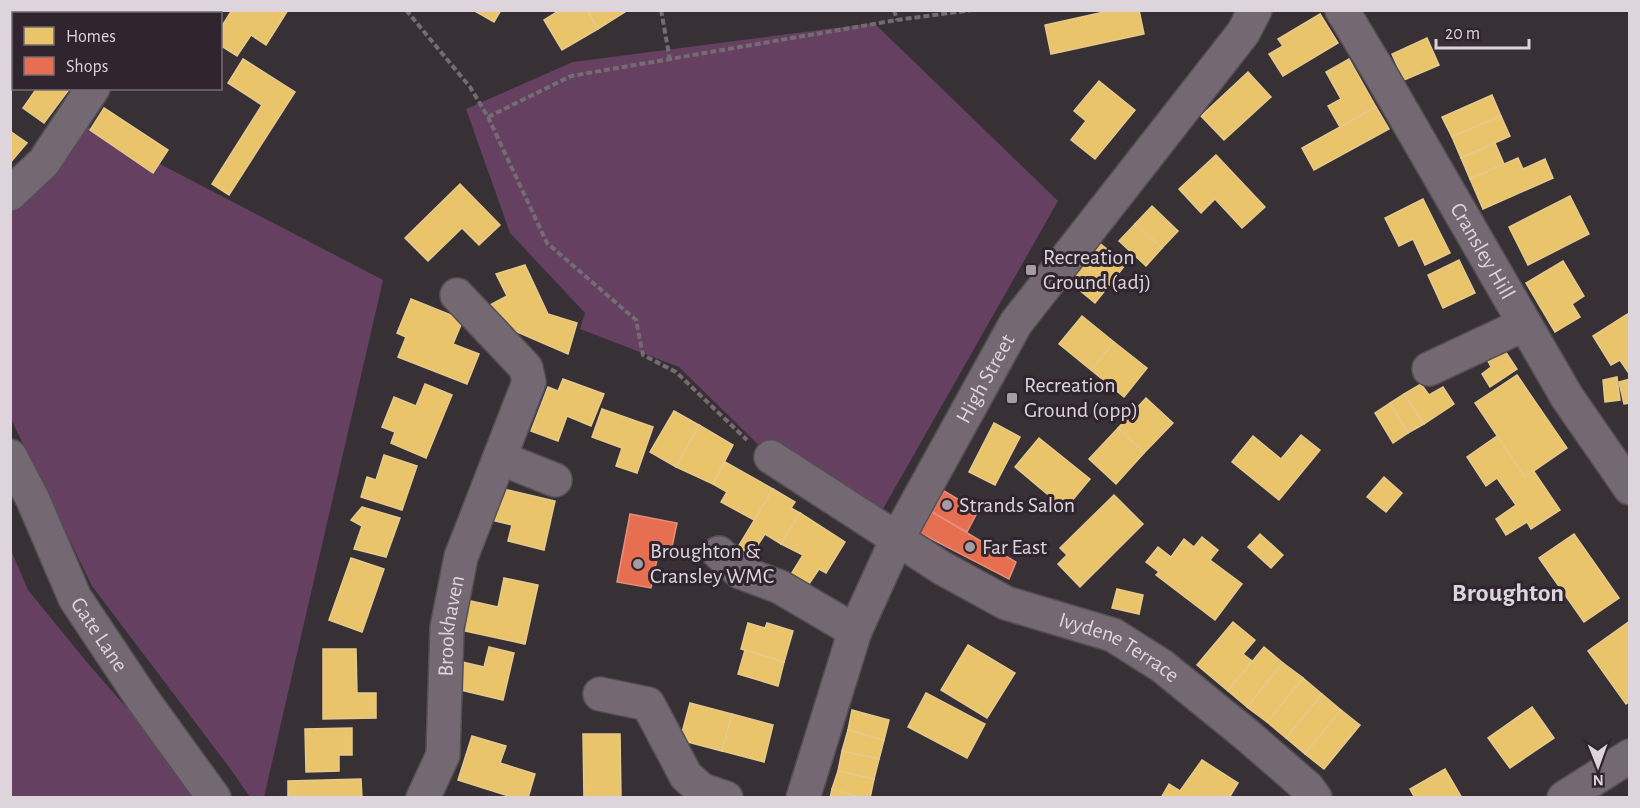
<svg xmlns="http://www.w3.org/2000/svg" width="1640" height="808" viewBox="0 0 1640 808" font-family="'Alegreya Sans',sans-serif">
  <rect width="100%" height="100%" fill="#373136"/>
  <g fill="#654060">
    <path d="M874 23 1058 201 875 523 771 457 679 367 580 329 585 313 510 233 466 109 573 62Z"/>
    <path d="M85 125 383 280 264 797H250L229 767 92 586 11 419 10 203Z"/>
    <path d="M10 548 28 590 90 666 182 771 200 797H11Z"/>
  </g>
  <g fill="#e9c46a" stroke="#e6c98c" stroke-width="1.5">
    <path d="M10 10H41L40 14H14V19L10 18Z"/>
    <path d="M80 10H111L110 14H79Z"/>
    <path d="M232 10H288L266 45 251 35 237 56 220 45V29Z"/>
    <path d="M473 10H501L494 22Z"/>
    <path d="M560 10H587L598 29 562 50 544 20Z"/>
    <path d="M587 10H628L598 29Z"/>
    <path d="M1113 10H1139L1144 34 1051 54 1045 25Z"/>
    <path d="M1320 14 1338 43 1283 76 1269 54 1283 46 1278 39Z"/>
    <path d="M1427 38 1439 65 1404 80 1392 54Z"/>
    <path d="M243 59 295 92 229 195 212 184 262 105 228 83Z"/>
    <path d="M1349 59 1376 107 1340 127 1328 106 1341 99 1326 72Z"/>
    <path d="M1248 72 1271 97 1224 140 1201 116Z"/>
    <path d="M1099 81 1135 110 1095 159 1071 140 1086 121 1074 111Z"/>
    <path d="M37 88H70L44 123 23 108Z"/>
    <path d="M1492 95 1501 116 1452 137 1442 117Z"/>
    <path d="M1376 107 1389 129 1314 170 1302 148Z"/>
    <path d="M104 108 168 150 153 173 90 130Z"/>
    <path d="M1501 116 1510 136 1461 158 1452 137Z"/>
    <path d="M10 131 27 143 10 163Z"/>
    <path d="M1495 143 1504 164 1470 179 1461 158Z"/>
    <path d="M1216 155 1265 207 1242 228 1215 199 1201 213 1179 189Z"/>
    <path d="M1518 158 1523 169 1545 159 1553 178 1483 209 1470 179Z"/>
    <path d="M460 184 500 225 479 245 462 228 428 261 405 238Z"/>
    <path d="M1570 196 1589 234 1528 265 1509 227Z"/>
    <path d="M1423 199 1450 253 1425 265 1413 239 1399 246 1385 218Z"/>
    <path d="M1152 206 1178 231 1162 248 1135 224Z"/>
    <path d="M1135 224 1162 248 1146 266 1119 241Z"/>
    <path d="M1098 242 1126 264 1111 283 1082 261Z"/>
    <path d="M1459 260 1475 293 1443 308 1428 275Z"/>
    <path d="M1082 261 1111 283 1095 303 1067 280Z"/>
    <path d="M1563 261 1584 296 1572 304 1580 317 1555 332 1526 283Z"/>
    <path d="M525 265 548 314 577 323 568 354 515 331 502 335 488 306 507 296 496 274Z"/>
    <path d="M411 299 463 320 453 344 479 354 467 384 398 357 406 337 397 333Z"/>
    <path d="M1629 313 1630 371 1628 372 1620 360 1611 365 1593 336Z"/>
    <path d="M1082 316 1114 342 1091 370 1059 344Z"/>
    <path d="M1114 342 1147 368 1124 397 1091 370Z"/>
    <path d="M1503 348 1517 369 1490 387 1482 374 1491 367 1487 359Z"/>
    <path d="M1517 375 1567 448 1525 477 1475 403Z"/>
    <path d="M1617 377 1620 400 1605 402 1603 380Z"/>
    <path d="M563 379 604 394 591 426 567 416 558 441 531 431 548 387 558 391Z"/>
    <path d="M1630 379V403L1624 404 1619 382Z"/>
    <path d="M425 384 452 395 426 458 391 443 395 432 382 427 394 397 416 406Z"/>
    <path d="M1421 384 1429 395 1443 387 1454 404 1424 424 1404 394Z"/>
    <path d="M1404 394 1424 424 1408 433 1390 403Z"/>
    <path d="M1146 398 1173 423 1144 453 1118 428Z"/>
    <path d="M1390 403 1408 433 1393 443 1375 413Z"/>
    <path d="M602 409 653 427 637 473 616 466 622 448 592 437Z"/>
    <path d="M674 411 699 425 676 467 650 452Z"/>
    <path d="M994 423 1020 437 995 485 969 472Z"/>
    <path d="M699 425 733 445 713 484 676 467Z"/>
    <path d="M1118 428 1144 453 1116 484 1089 459Z"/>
    <path d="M1301 435 1320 450 1279 500 1232 462 1253 436 1281 459Z"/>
    <path d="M1497 436 1525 477 1533 470 1560 510 1531 529 1527 522 1506 535 1496 519 1516 505 1497 478 1486 486 1467 457Z"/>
    <path d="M1039 438 1090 479 1065 509 1015 467Z"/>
    <path d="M384 455 417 466 402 510 361 497 367 477 376 480Z"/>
    <path d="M725 462 773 489 756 521 721 502 727 492 713 484Z"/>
    <path d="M1384 477 1402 493 1386 512 1367 497Z"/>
    <path d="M499 488 555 501 544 550 508 541 512 525 491 520Z"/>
    <path d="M773 489 795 502 791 508 800 513 781 544 765 534 748 560 735 552Z"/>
    <path d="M1114 495 1143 524 1080 587 1058 564 1067 555 1060 548Z"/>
    <path d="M362 507 400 518 386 557 354 549 362 526 351 520Z"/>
    <path d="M800 513 845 542 826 573 819 569 807 587 790 576 803 555 781 544Z"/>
    <path d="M1260 534 1283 555 1271 568 1248 547Z"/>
    <path d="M1574 534 1619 598 1584 622 1539 558Z"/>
    <path d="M1202 537 1218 550 1210 560 1242 584 1215 620 1156 575 1159 572 1146 562 1158 547 1171 557 1184 539 1194 547Z"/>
    <path d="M351 558 384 569 362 632 329 620Z"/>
    <path d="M504 578 538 585 525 644 460 630 466 600 498 607Z"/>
    <path d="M1117 589 1143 595 1139 614 1112 608Z"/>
    <path d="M1630 621V701L1626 704 1588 651Z"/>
    <path d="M1233 622 1255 640 1243 654 1252 661 1228 691 1197 665Z"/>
    <path d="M748 623 765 628 767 623 793 631 784 662 741 649Z"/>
    <path d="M968 645 1015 673 987 718 941 690Z"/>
    <path d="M489 647 514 653 503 700 456 689 462 662 484 667Z"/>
    <path d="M1264 647 1283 663 1247 707 1228 691Z"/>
    <path d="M323 649H356L357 693H376V718L323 719Z"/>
    <path d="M745 650 784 662 778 686 738 674Z"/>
    <path d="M1283 663 1303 678 1267 722 1247 707Z"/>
    <path d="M1303 678 1322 694 1286 738 1267 722Z"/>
    <path d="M926 693 985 724 967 758 908 727Z"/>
    <path d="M1322 694 1341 710 1305 754 1286 738Z"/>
    <path d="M690 703 732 714 722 751 680 740Z"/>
    <path d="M1532 707 1554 738 1510 768 1488 738Z"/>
    <path d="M852 710 889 720 884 740 848 730Z"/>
    <path d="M1341 710 1360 725 1324 769 1305 754Z"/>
    <path d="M732 714 773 725 764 762 722 751Z"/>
    <path d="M352 728V755H339V771L306 772 305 729Z"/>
    <path d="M848 730 884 740 879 759 842 751Z"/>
    <path d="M583 734H620L621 798H584Z"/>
    <path d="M472 736 506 746 500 763 535 774 528 798H515L458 780Z"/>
    <path d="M842 751 879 759 874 779 838 771Z"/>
    <path d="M1202 760 1238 783 1229 798H1161L1169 784 1180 791Z"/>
    <path d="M1445 769 1462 798H1415L1410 789Z"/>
    <path d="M838 771 874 779 870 798H861L832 789Z"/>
    <path d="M361 779 362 798H288V781Z"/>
    <path d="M832 789 861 798H830Z"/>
  </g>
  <g fill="#e76f51" stroke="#e48e7b" stroke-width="1.5">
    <path d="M944 491 978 511 967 532 932 512Z"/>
    <path d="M932 512 1016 562 1009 579 920 533Z"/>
    <path d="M630 514 677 523 672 547 660 545 651 588 617 582Z"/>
  </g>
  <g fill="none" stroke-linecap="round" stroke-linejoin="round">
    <defs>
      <g id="minor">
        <path id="s1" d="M1342 10 1384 80 1567 397 1630 488"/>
        <path d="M143 14 145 10"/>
        <path d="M10 33 14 34"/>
        <path d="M10 194 44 162 93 88"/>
        <path d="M1429 369 1525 324"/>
        <path id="s2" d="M10 456 33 500 75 598 141 697 214 798"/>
        <path id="s3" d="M771 457 942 568 1006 603 1113 635 1162 666 1247 735 1308 788 1315 798"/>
        <path d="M500 458 555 480"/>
        <path d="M719 553 740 572 780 587 855 631"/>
        <path d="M600 694 648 704 686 776 702 790 726 798"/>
        <path id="s4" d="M423 798 443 755 447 628 461 557 529 382 526 368 457 295"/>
        <path id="s5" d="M803 798 855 631 897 539 1016 323 1243 33 1255 10"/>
        <path d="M1564 798 1630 756"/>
      </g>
    </defs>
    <use href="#minor" stroke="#544f53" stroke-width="36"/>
    <g stroke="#746c73" stroke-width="4" stroke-dasharray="6 3" stroke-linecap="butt">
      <path d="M406 10 470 87 488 117 547 243 636 320 643 355 676 372 747 440"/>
      <path d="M661 10 670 60"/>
      <path d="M894 10 897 20"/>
      <path d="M488 117 571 76 897 20 972 10"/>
    </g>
    <use href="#minor" stroke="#746872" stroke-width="33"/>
  </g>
  <g fill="#a49ca2" stroke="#30242e" stroke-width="2">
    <rect x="1025" y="264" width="12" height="12" rx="3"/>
    <rect x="1006" y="392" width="12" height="12" rx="3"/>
    <circle cx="947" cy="505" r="6"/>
    <circle cx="970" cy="547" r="6"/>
    <circle cx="638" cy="564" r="6"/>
  </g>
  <g text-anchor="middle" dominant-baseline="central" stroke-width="6" stroke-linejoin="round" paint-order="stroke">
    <g font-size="22" fill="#ded5dc" stroke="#30242e">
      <text stroke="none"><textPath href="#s1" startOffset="279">Cransley Hill</textPath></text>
      <text stroke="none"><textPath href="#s5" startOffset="459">High Street</textPath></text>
      <text stroke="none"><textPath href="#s4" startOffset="177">Brookhaven</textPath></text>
      <text stroke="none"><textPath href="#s2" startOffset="200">Gate Lane</textPath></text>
      <text stroke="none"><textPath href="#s3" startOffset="399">Ivydene Terrace</textPath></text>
    </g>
    <g font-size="22" fill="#ded5dc" stroke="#30242e" text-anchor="start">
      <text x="1043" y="257">Recreation<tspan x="1043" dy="25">Ground (adj)</tspan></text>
      <text x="1024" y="385">Recreation<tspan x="1024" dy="25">Ground (opp)</tspan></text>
      <text x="959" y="505">Strands Salon</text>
      <text x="982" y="547">Far East</text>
      <text x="650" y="551">Broughton &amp;<tspan x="650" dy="25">Cransley WMC</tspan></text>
    </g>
    <g font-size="26" font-weight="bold" fill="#ded5dc" stroke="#30242e">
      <text x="1508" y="593">Broughton</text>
    </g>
  </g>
  <rect width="1640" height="808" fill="none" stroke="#ded5dc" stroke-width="24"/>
  <rect x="12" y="12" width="210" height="78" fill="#30242e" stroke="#766b74" stroke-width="1.5"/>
  <rect x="24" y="27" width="30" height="18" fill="#e9c46a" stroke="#766b74" stroke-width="1.5"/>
  <text x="66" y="42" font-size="18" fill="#ded5dc">Homes</text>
  <rect x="24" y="57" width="30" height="18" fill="#e76f51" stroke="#766b74" stroke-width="1.5"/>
  <text x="66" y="72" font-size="18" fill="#ded5dc">Shops</text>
  <g transform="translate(1598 766) rotate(179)" stroke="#30242e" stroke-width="4.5" paint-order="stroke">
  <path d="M0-4.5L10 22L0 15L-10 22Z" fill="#ded5dc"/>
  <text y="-9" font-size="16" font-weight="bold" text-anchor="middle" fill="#ded5dc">N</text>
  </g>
  <path d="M1436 39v9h93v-9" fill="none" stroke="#ded5dc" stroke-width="3"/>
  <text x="1445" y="39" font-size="18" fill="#ded5dc" stroke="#30242e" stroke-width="4.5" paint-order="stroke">20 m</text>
</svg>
